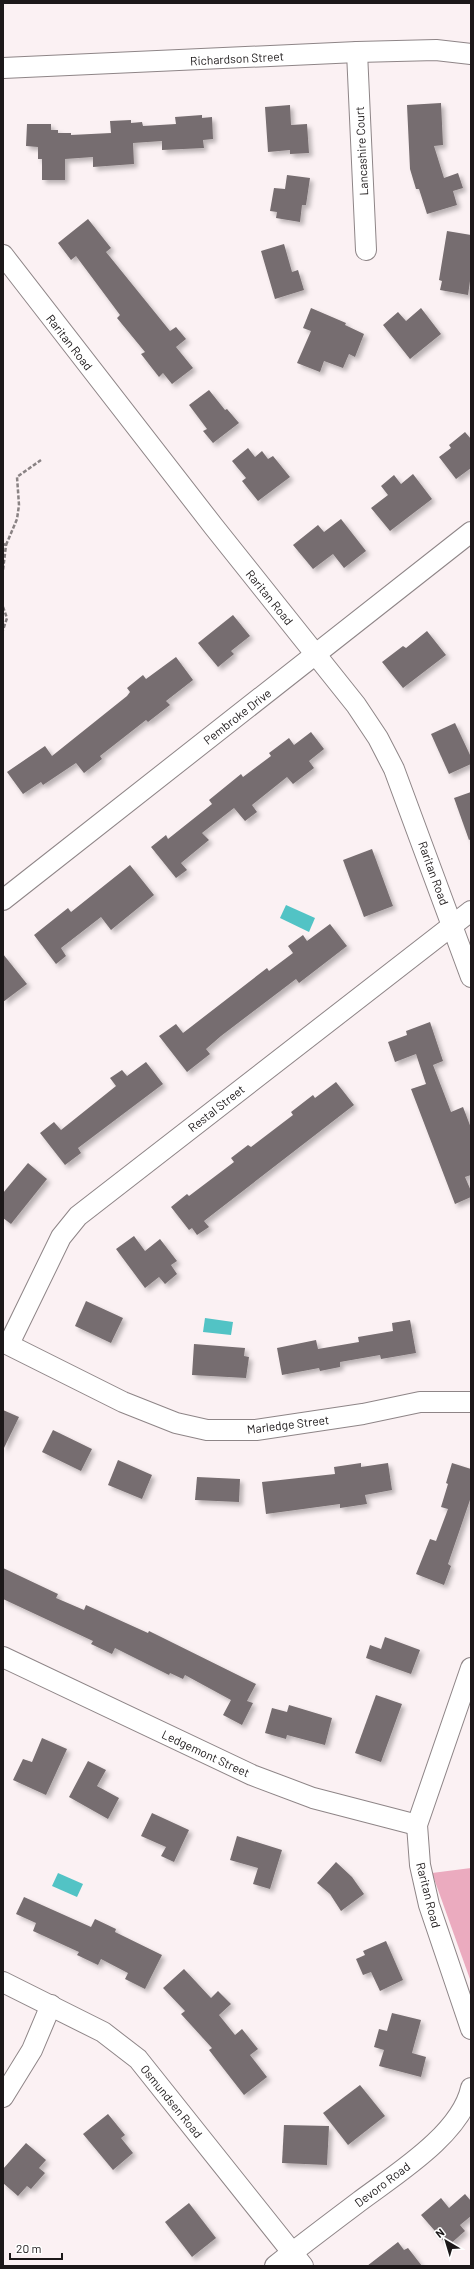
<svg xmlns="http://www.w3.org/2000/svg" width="474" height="2269" viewBox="0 0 474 2269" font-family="Barlow,sans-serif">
  <defs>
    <filter id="shadow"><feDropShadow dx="3.5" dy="3.5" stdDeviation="2" flood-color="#0004"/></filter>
  </defs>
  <rect width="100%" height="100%" fill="#fbf1f3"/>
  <path fill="#ebabbf" d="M471 1868V1982L432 1873Z"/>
  <g fill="#52c3c5">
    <path d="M286 905 315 918 309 932 280 918Z"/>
    <path d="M205 1318 233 1322 231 1335 203 1332Z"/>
    <path d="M58 1873 83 1884 77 1897 52 1886Z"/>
  </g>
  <g fill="#766d6f" filter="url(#shadow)">
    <path d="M441 103 443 145 434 146 444 178 458 173 463 188 453 191 457 205 427 214 419 189H416L410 169 407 105Z"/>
    <path d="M290 105 291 125 307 124 309 153 290 154V150L268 152 265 107Z"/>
    <path d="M202 115V118L212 117 213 139 203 140 204 148 162 150V141L133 143 134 164 93 167V157L65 159V180H42V159H38V147L26 146 27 124H51V130H58V133H71V135L111 133 110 121 131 120V123L142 122 143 126 176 124 175 117Z"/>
    <path d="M287 175 310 178 306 205H302L300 222 276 218 277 212 270 211 274 188 285 189Z"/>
    <path d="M88 219 111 248 106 252 170 331 176 327 186 339 176 347 193 368 172 384 163 373 159 377 141 354 145 352 117 318 120 315 76 256 71 260 58 243Z"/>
    <path d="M447 231 471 235V274L468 295 440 290 442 281 439 280Z"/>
    <path d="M284 244 292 272 298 270 304 290 275 299 261 251Z"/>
    <path d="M311 308 346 323 345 325 364 334 355 357 349 354 343 368 324 361 320 372 297 363 311 331 303 328Z"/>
    <path d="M421 308 441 334 410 359 383 325 398 312 406 321Z"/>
    <path d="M209 390 225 410 227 409 239 423 213 443 203 431 207 429 189 405Z"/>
    <path d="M465 432 471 439V468L456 479 439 457 451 448 449 445Z"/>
    <path d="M248 448 255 457 262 451 268 459 273 456 290 477 258 501 242 481 246 478 232 461Z"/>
    <path d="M413 474 432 499 390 531 371 508 388 495 381 486 394 475 401 484Z"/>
    <path d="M341 519 366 551 344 568 333 554 313 569 293 545 318 525 324 532Z"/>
    <path d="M233 615 250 636 231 651 234 654 218 667 198 643Z"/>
    <path d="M427 631 446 655 403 688 382 662 403 646 406 648Z"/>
    <path d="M176 657 193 680 166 701 170 705 148 722 146 720 100 756 102 759 84 773 76 763 43 785 41 782 23 794 7 772 45 746 52 756 127 696 130 692 127 688 143 675 146 679Z"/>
    <path d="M455 723 471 757V764L449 774 431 734Z"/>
    <path d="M311 732 324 749 309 761 314 768 293 784 287 777 252 805 257 812 245 821 234 808 202 833 209 840 181 863 187 870 176 878 151 847 166 835 168 839 212 804 209 800 241 774 243 777 271 756 269 753 289 738 294 745Z"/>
    <path d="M471 792V839L469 840 454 798Z"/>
    <path d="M372 849 393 906 364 917 343 860Z"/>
    <path d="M130 865 154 895 111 930 101 917 61 948 66 956 56 964 34 935 68 908 71 912Z"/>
    <path d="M330 924 347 946 299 983 296 979 221 1036 206 1049 210 1054 187 1072 159 1036 176 1024 183 1033 267 968 269 971 293 953 288 946 303 935 307 941Z"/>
    <path d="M3 954 27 984 3 1002Z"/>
    <path d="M430 1022 443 1061 433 1065 451 1112 463 1107 471 1128V1175L465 1177 471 1191V1197L455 1204 411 1089 426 1084 416 1054 395 1062 388 1042 407 1035 406 1031Z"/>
    <path d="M146 1062 163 1084 78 1148 81 1153 65 1165 40 1133 54 1122 61 1130 116 1086 110 1078 122 1070 127 1076Z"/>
    <path d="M336 1082 354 1105 204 1221 209 1227 197 1235 192 1228 189 1230 171 1207 187 1194 189 1196 234 1162 231 1158 248 1145 251 1147 293 1115 291 1112 313 1095 315 1098Z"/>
    <path d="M28 1163 47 1179 11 1224 3 1218V1193Z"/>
    <path d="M134 1236 145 1251 160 1239 177 1261 171 1265 177 1274 165 1284 159 1277 145 1288 116 1249Z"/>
    <path d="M86 1301 123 1318 111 1343 75 1326Z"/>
    <path d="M410 1320 416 1353 381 1359 380 1355 340 1362V1367L320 1371 319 1368 282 1375 277 1348 316 1340 318 1349 359 1342 358 1337 393 1331 392 1323Z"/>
    <path d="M194 1344 245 1348 244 1356 249 1357 246 1378 192 1375Z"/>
    <path d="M3 1410 19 1417 3 1450Z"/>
    <path d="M53 1430 92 1449 81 1471 42 1452Z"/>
    <path d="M118 1460 152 1475 142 1499 108 1485Z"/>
    <path d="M361 1463V1467L388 1463 392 1490 365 1495 367 1504 340 1508V1504L266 1514 262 1482 335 1474 334 1467Z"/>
    <path d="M452 1463 471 1469V1497L448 1564 451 1566 444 1585 416 1574 430 1539 436 1541 448 1509 441 1507 448 1484 446 1483Z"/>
    <path d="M197 1477 240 1479 239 1502 195 1500Z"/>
    <path d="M3 1568 58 1594 56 1598 84 1610 86 1605 148 1633 149 1631 256 1684 247 1701 253 1703 242 1725 223 1715 231 1700 185 1675 183 1679 170 1673 169 1675 115 1648 112 1654 91 1644 93 1641 3 1599Z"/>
    <path d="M385 1637 420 1650 411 1674 366 1658 370 1645 381 1649Z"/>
    <path d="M376 1695 402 1704 381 1762 355 1753Z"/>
    <path d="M289 1705 332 1718 325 1745 287 1735 286 1739 265 1733 272 1708 287 1712Z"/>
    <path d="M42 1738 67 1749 46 1795 13 1780 23 1759 32 1762Z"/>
    <path d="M88 1761 106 1770 97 1786 119 1798 108 1819 69 1797Z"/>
    <path d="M152 1813 189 1830 174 1862 161 1856 166 1847 141 1836Z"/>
    <path d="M237 1836 282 1850 270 1889 253 1884 258 1868 230 1860Z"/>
    <path d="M336 1862 352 1877 364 1894 341 1911 330 1894 317 1883Z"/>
    <path d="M24 1897 91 1927 95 1919 116 1929 115 1932 162 1955 145 1989 125 1979 128 1973 101 1959 98 1965 77 1955 79 1952 33 1931 36 1923 16 1914Z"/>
    <path d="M386 1941 403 1980 380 1991 371 1972 363 1975 356 1959 365 1955 363 1951Z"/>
    <path d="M184 1969 211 1998 218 1991 231 2004 219 2015 235 2035 242 2029 258 2049 250 2055 267 2077 244 2095 209 2050 212 2048 181 2014 185 2011 163 1988Z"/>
    <path d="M392 2013 421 2020 412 2053 426 2057 421 2077 379 2066 384 2050 374 2047 379 2029 387 2031Z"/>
    <path d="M360 2085 385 2116 348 2145 323 2113Z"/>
    <path d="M108 2114 125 2135 121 2138 133 2153 113 2170 83 2134Z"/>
    <path d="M284 2125 329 2126 327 2165 282 2163Z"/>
    <path d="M26 2143 46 2160 39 2168 45 2173 31 2189 27 2186 18 2196 3 2183V2169Z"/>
    <path d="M465 2194 471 2201V2216L460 2225 465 2231 448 2246 421 2215 441 2198 449 2208Z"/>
    <path d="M189 2203 216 2238 192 2257 165 2222Z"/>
    <path d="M398 2242 404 2250 408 2248 422 2266H367Z"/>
  </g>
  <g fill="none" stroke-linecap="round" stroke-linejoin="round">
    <defs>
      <g id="minor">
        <path d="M357 52 366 250"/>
        <path d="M3 68 357 52 436 50 471 54"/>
        <path d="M3 255 214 527 356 705 378 738 394 769 471 977"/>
        <path d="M3 900 471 532"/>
        <path d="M3 1342 123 1402 176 1423 207 1430H256L363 1414 420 1402H471"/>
        <path d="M9 1344 61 1237 78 1216 471 911"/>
        <path d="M3 1657 252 1775 313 1798 417 1825"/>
        <path d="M471 1668 417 1825 420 1865 429 1905 471 2029"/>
        <path d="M3 1982 103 2032 138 2059 303 2266"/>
        <path d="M3 2097 32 2050 51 2005"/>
        <path d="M275 2266C303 2244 331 2223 360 2201 396 2174 461 2134 471 2088"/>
      </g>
    </defs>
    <use href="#minor" stroke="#8e8587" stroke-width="22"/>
    <g stroke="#8a8384" stroke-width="2.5" stroke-dasharray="4 2" stroke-linecap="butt">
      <path d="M3 544 6 545 3 570"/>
      <path d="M6 545 17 519 19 505 17 477 41 460"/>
      <path d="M3 607 7 618 3 630"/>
    </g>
    <use href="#minor" stroke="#fff" stroke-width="20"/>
  </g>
  <g text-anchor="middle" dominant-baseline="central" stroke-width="3" stroke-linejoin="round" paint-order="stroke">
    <g font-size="12" fill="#1c1819" stroke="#fff">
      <text transform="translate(237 58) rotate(-3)">Richardson Street</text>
      <text transform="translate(361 151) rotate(-93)">Lancashire Court</text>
      <text transform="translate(70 342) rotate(52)">Raritan Road</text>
      <text transform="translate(270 597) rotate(51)">Raritan Road</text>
      <text transform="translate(237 716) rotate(-38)">Pembroke Drive</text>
      <text transform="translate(434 873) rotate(70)">Raritan Road</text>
      <text transform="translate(216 1108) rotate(-38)">Restal Street</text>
      <text transform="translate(288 1424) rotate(-7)">Marledge Street</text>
      <text transform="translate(206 1753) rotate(25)">Ledgemont Street</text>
      <text transform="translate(429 1895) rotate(76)">Raritan Road</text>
      <text transform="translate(172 2101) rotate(51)">Osmundsen Road</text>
      <text transform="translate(382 2184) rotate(-37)">Devoro Road</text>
    </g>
  </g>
  <rect width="474" height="2269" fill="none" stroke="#1c1819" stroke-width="8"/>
  <g transform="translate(446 2241) rotate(322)" stroke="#ffffff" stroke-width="3" paint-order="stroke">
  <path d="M0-3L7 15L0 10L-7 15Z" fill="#1c1819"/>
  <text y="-6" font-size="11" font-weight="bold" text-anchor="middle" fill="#1c1819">N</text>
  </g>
  <path d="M10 2253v6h52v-6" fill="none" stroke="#1c1819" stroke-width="2"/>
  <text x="16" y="2253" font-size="12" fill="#1c1819" stroke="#ffffff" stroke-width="3" paint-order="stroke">20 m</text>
</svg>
